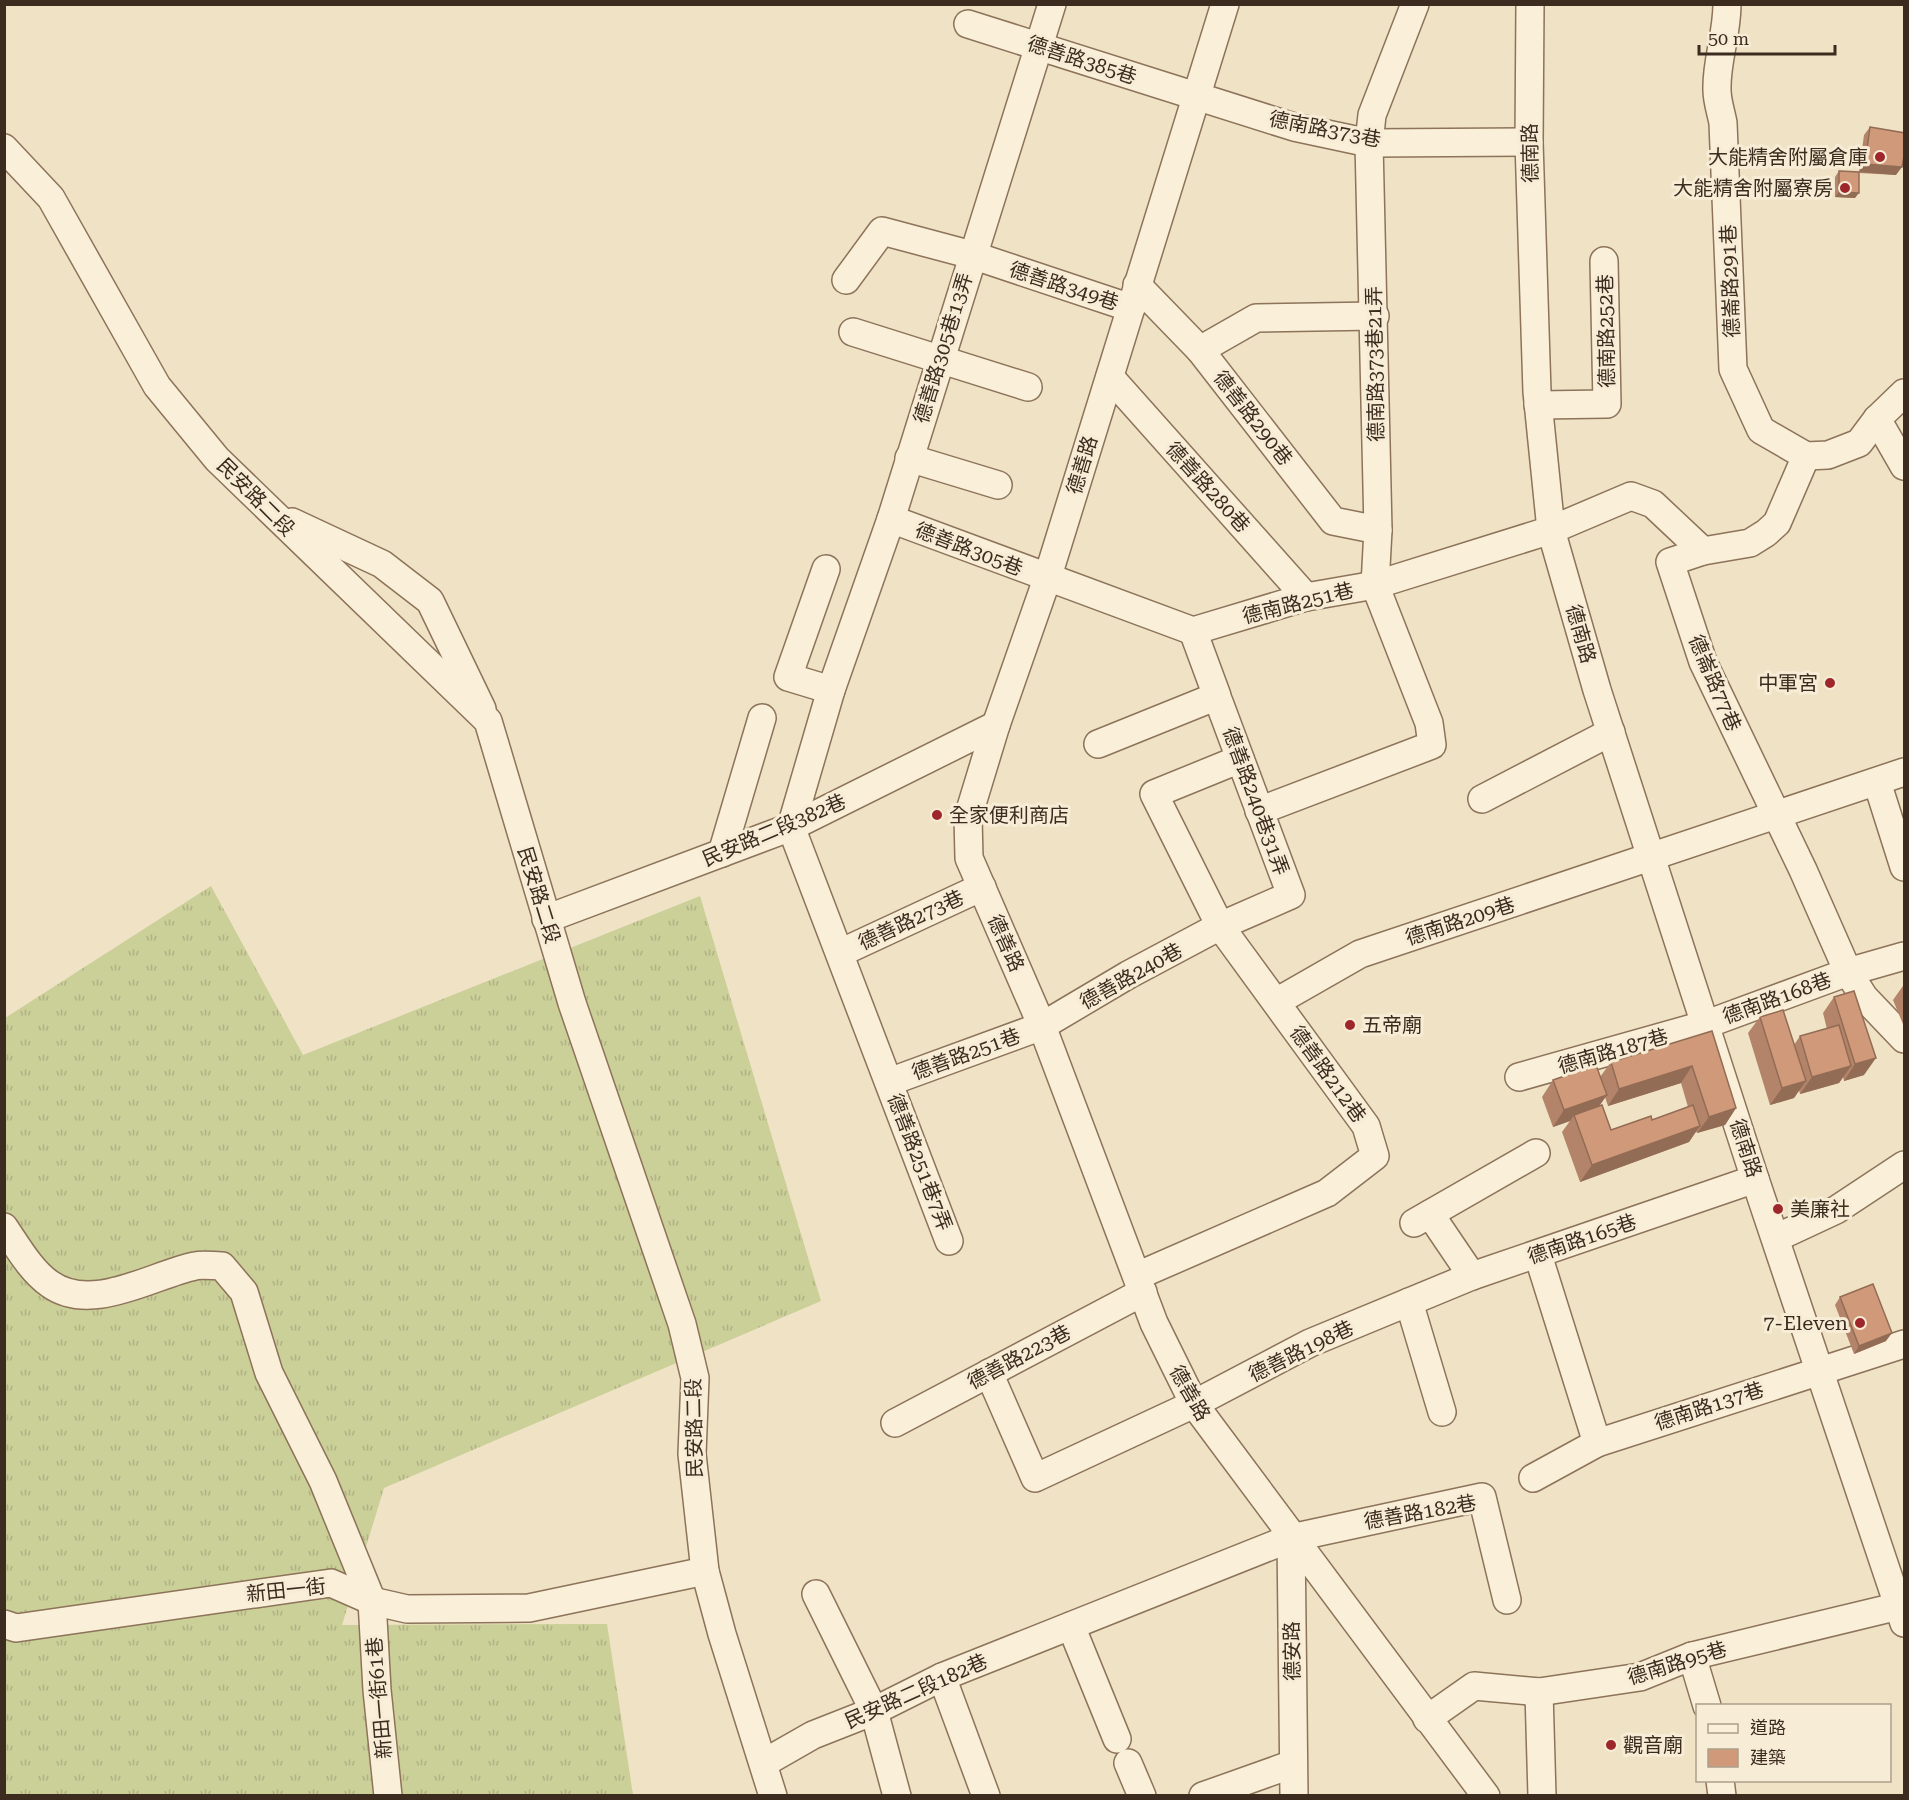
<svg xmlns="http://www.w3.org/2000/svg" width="1909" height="1800" viewBox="0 0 1909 1800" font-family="'Roboto Serif','Noto Sans TC',serif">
  <defs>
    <pattern id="grass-tufts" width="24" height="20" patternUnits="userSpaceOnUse" patternTransform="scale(1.5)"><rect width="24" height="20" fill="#cbcf98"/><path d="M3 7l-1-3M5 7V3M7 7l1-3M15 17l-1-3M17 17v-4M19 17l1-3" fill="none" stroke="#afb283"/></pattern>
  </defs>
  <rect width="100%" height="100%" fill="#f0e2c5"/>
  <path fill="url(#grass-tufts)" d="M211 886 303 1055 700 896 821 1301 384 1488 342 1625 607 1624 633 1795 5 1796V1018Z"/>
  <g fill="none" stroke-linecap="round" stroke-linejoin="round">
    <defs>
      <g id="minor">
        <path d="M1225 4 1047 579 996 725 968 817 969 858 1042 1026 1154 1323 1194 1404 1486 1796"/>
        <path d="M1530 4 1529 142 1537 392 1551 530 1597 690 1755 1179 1904 1623"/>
        <path d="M1727 4C1727 35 1716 62 1717 90 1717 101 1721 112 1723 123L1733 369 1761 430 1806 456"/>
        <path d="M968 24 1294 127 1369 143 1529 142"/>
        <path d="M4 148 51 198 157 386 217 459 488 721 572 1003 682 1324 695 1378 692 1454 705 1571 722 1634 773 1796"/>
        <path d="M846 280 882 231 972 255 1131 308"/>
        <path d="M1137 285 1200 350 1333 521 1378 530"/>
        <path d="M853 332 1028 387"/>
        <path d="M1200 350 1256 318 1375 316"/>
        <path d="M1110 377 1306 597"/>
        <path d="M1538 405 1607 404 1604 261"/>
        <path d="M1877 419 1904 466"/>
        <path d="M1806 456 1777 523 1766 533 1750 543 1703 551 1670 562 1703 662 1803 870 1848 972 1864 997 1904 1039"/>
        <path d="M1806 456 1828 455 1859 443 1877 419 1904 393"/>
        <path d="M909 458 998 485"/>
        <path d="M891 519 1193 631 1306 597 1375 585 1551 530 1631 496 1653 504 1703 551"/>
        <path d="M292 522 382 564 430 601 482 709"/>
        <path d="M826 569 788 677 831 690"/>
        <path d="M1098 744 1217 696 1193 631"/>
        <path d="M1877 782 1904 867"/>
        <path d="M1482 799 1611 732"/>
        <path d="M1259 811 1432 745 1429 723 1375 585 1378 530 1369 143 1372 115 1415 4"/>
        <path d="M722 853 762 718"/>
        <path d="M546 919 791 827 996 725"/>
        <path d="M840 953 982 887"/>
        <path d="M1276 1002 1360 954 1904 772"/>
        <path d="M1519 1077 1707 1024 1848 972 1904 956"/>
        <path d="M889 1082 1042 1026 1128 975 1220 926 1291 895 1219 702"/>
        <path d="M1430 1214 1472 1276"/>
        <path d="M1414 1223 1536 1153"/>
        <path d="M4 1227C17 1246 31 1271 50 1284 92 1314 152 1275 195 1266 203 1264 213 1266 222 1266L244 1292 269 1373 323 1481 372 1601 377 1690 388 1796"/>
        <path d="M1776 1238 1836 1210 1904 1165"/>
        <path d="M949 1241 791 827 831 690 891 519 1052 4"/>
        <path d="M1538 1255 1597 1443"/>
        <path d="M1137 1276 1327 1193 1375 1156 1366 1126 1220 926 1154 794 1240 759"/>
        <path d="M1409 1302 1442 1412"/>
        <path d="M989 1373 1035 1478 1194 1404 1310 1343 1472 1276 1755 1179"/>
        <path d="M895 1423 1143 1292"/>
        <path d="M1533 1478 1597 1443 1904 1344"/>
        <path d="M1291 1538 1294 1796"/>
        <path d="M816 1594 874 1711 897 1796"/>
        <path d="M4 1624 16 1628 331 1583 372 1601 407 1609 529 1608 705 1571"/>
        <path d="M1071 1626 1117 1739"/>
        <path d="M1692 1656 1707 1706"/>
        <path d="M942 1677 986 1796"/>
        <path d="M1539 1692 1542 1796"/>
        <path d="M1427 1719 1474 1686 1539 1692 1640 1677 1692 1656 1899 1606"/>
        <path d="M764 1763 813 1735 874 1711 942 1677 1291 1538 1482 1497 1507 1600"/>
        <path d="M1128 1763 1142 1796"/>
        <path d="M1720 1780 1722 1796"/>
        <path d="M1203 1796 1293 1764"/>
      </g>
    </defs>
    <use href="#minor" stroke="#8c735a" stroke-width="30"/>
    <use href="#minor" stroke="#faefd9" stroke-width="27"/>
  </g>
  <g fill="#b38469" fill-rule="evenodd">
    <path d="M1870 127 1896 175 1859 173 1855 198 1835 197V177L1839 171 1859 172 1864 135Z"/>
    <path d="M1905 983V1029L1893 1000Z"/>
    <path d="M1834 997 1864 1075 1844 1081 1843 1077 1839 1083 1800 1094 1799 1090 1794 1098 1770 1105 1748 1033 1760 1017 1794 1045 1800 1036 1827 1029 1823 1013Z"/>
    <path d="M1712 1031 1736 1108 1725 1125 1697 1133 1696 1131 1689 1142 1580 1182 1562 1132 1570 1121 1553 1127 1542 1097 1553 1080 1600 1077 1611 1062ZM1681 1083 1688 1107 1652 1120 1611 1130 1599 1106 1605 1097 1608 1106Z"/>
    <path d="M1840 1297 1886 1341 1854 1354 1835 1305Z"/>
  </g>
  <g fill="#926c55">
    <path d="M1865 164 1902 167 1896 175 1859 172Z"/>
    <path d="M1839 192 1859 193 1855 198 1835 197Z"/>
    <path d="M1876 1058 1864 1075 1844 1081 1855 1064Z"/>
    <path d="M1692 1066 1681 1083 1608 1106 1619 1089Z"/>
    <path d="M1851 1066 1839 1083 1800 1094 1812 1077Z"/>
    <path d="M1806 1081 1794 1098 1770 1105 1782 1088Z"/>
    <path d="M1607 1095 1595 1112 1574 1115 1570 1121 1553 1127 1564 1110Z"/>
    <path d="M1736 1108 1725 1125 1697 1133 1709 1117Z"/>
    <path d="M1700 1126 1689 1142 1580 1182 1592 1165Z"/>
    <path d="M1892 1333 1886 1341 1854 1354 1859 1346Z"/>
  </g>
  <g fill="#d09a7a" stroke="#926c55" stroke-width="1.5">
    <path d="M1870 127 1905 133V151L1902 167 1865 164Z"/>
    <path d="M1839 171 1859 172V193L1839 192Z"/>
    <path d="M1854 991 1876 1058 1855 1064 1834 997Z"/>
    <path d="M1783 1010 1806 1081 1782 1088 1760 1017Z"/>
    <path d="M1839 1025 1851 1066 1812 1077 1800 1036Z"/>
    <path d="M1712 1031 1736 1108 1709 1117 1692 1066 1619 1089 1611 1062Z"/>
    <path d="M1596 1065 1607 1095 1564 1110 1553 1080Z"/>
    <path d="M1602 1105 1611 1130 1651 1116 1652 1120 1693 1105 1700 1126 1592 1165 1574 1115Z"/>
    <path d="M1873 1284 1892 1333 1859 1346 1840 1297Z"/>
  </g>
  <g fill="#9e272c" stroke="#f7ecd5" stroke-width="2">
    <circle cx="1880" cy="157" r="6"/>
    <circle cx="1845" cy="188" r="6"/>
    <circle cx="1830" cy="683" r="6"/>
    <circle cx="937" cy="815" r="6"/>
    <circle cx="1350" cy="1025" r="6"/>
    <circle cx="1778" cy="1209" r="6"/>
    <circle cx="1860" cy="1323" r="6"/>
    <circle cx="1611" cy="1745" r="6"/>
  </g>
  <g text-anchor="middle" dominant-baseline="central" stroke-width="6" stroke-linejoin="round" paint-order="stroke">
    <g font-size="20" fill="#3c2c1f" stroke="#f7ecd5">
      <text transform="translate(1082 60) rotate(18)">德善路385巷</text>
      <text transform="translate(1325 129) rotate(11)">德南路373巷</text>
      <text transform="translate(1530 153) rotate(-91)">德南路</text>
      <text transform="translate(1730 281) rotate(-92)">德崙路291巷</text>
      <text transform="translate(1064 286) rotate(18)">德善路349巷</text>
      <text transform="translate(1606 331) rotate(-91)">德南路252巷</text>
      <text transform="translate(943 348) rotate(-73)">德善路305巷13弄</text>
      <text transform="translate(1375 364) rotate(-91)">德南路373巷21弄</text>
      <text transform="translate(1253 418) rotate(52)">德善路290巷</text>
      <text transform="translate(1082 465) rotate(-73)">德善路</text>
      <text transform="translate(1208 487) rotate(48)">德善路280巷</text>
      <text transform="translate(256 497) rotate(45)">民安路二段</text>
      <text transform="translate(969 549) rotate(21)">德善路305巷</text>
      <text transform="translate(1298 603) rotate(-14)">德南路251巷</text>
      <text transform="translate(1581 634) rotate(74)">德南路</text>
      <text transform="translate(1715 683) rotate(67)">德崙路77巷</text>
      <text transform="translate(1256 801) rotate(70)">德善路240巷31弄</text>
      <text transform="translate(774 830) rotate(-23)">民安路二段382巷</text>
      <text transform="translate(539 895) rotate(73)">民安路二段</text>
      <text transform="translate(911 920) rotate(-25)">德善路273巷</text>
      <text transform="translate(1460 921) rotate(-18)">德南路209巷</text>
      <text transform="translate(1006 943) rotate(66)">德善路</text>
      <text transform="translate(1131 976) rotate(-29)">德善路240巷</text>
      <text transform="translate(1777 998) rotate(-20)">德南路168巷</text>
      <text transform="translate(1613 1051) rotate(-16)">德南路187巷</text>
      <text transform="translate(966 1054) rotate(-20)">德善路251巷</text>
      <text transform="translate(1328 1074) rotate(54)">德善路212巷</text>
      <text transform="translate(1746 1148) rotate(72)">德南路</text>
      <text transform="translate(920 1162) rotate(69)">德善路251巷7弄</text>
      <text transform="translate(1582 1239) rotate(-19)">德南路165巷</text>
      <text transform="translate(1301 1351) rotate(-26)">德善路198巷</text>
      <text transform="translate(1019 1357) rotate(-28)">德善路223巷</text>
      <text transform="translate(1190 1393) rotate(60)">德善路</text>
      <text transform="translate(1709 1406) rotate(-18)">德南路137巷</text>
      <text transform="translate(694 1428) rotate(-91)">民安路二段</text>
      <text transform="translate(1420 1512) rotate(-10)">德善路182巷</text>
      <text transform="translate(286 1590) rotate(-6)">新田一街</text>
      <text transform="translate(1292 1651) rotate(-91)">德安路</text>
      <text transform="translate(1677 1663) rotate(-17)">德南路95巷</text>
      <text transform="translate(916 1691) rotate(-24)">民安路二段182巷</text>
      <text transform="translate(379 1698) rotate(-95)">新田一街61巷</text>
    </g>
    <g font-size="20" fill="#3c2c1f" stroke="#f7ecd5" text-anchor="end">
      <text x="1868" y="157">大能精舍附屬倉庫</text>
      <text x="1833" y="188">大能精舍附屬寮房</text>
      <text x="1818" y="683">中軍宮</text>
      <text x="949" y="815" text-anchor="start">全家便利商店</text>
      <text x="1362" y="1025" text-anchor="start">五帝廟</text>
      <text x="1790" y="1209" text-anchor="start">美廉社</text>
      <text x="1848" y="1323">7-Eleven</text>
      <text x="1623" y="1745" text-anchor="start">觀音廟</text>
    </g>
  </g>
  <rect width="1909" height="1800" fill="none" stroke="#3c2c1f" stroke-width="12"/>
  <rect x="1696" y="1704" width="195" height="78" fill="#f7ecd5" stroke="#ac9f8c" stroke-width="1.5"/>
  <rect x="1708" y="1724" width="30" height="9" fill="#faefd9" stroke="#ac9f8c" stroke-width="1.5"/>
  <text x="1750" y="1734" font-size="18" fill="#3c2c1f">道路</text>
  <rect x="1708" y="1749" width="30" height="18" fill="#d09a7a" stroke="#ac9f8c" stroke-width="1.5"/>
  <text x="1750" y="1764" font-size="18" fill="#3c2c1f">建築</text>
  <path d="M1699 45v9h136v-9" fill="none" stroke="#3c2c1f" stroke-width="3"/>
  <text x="1708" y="45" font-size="18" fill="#3c2c1f" stroke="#f7ecd5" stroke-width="4.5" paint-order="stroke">50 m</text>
</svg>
